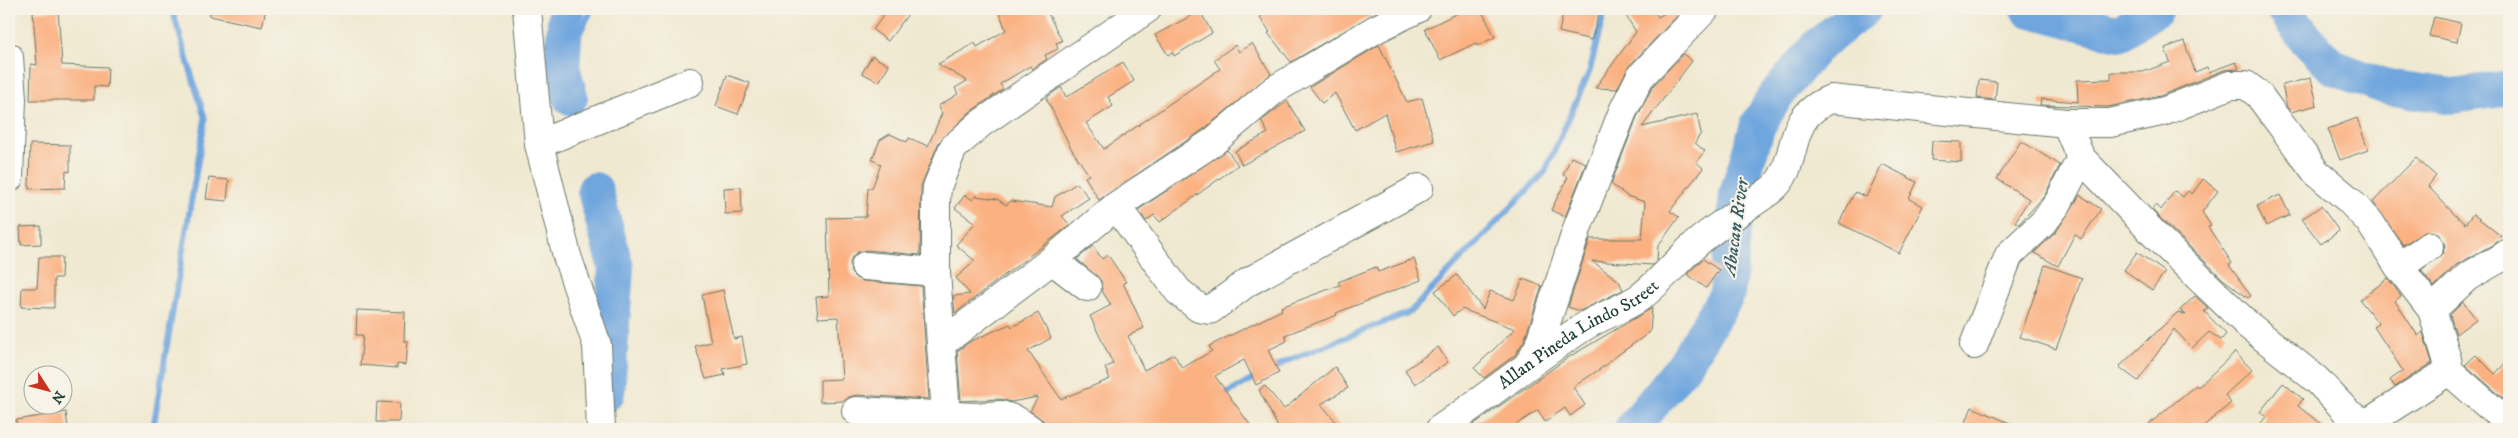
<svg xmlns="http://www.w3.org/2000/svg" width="2518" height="438" viewBox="0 0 2518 438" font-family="'IM FELL DW Pica',serif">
  <rect width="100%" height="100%" fill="#f7f3e8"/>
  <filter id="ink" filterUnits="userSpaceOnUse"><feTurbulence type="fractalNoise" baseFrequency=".02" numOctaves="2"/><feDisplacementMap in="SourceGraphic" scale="10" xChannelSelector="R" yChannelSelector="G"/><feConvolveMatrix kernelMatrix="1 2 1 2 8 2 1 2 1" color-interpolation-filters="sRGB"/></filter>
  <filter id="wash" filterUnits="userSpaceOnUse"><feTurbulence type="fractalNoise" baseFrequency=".0096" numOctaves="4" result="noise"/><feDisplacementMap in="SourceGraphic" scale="20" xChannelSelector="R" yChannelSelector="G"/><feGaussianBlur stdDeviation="1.12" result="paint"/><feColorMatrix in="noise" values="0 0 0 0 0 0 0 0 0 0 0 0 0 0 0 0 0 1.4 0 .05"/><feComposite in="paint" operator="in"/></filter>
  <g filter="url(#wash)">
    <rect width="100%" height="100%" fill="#f0e9d1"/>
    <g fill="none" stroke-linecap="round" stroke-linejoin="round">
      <g stroke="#70a6de" stroke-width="6">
        <path d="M562 67 592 9"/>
        <path d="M1269 371 1289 360 1410 312 1545 172 1590 70 1605 9"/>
        <path d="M1221 397 1260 375"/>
        <path d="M153 429 205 119 172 9"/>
      </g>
      <g stroke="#70a6de" stroke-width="36">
        <path d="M566 9 562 67 570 97"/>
        <path d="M2028 9 2119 33 2156 9"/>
        <path d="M2283 9 2307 40 2333 67 2386 87 2453 96 2509 88"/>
        <path d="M595 190 616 268 607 393"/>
        <path d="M1632 429 1684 365 1727 294 1737 194 1758 125 1777 94 1815 48 1864 9"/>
      </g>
    </g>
    <g id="blocks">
      <g fill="#fbb181">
        <path d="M210 9H266L262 27 210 16Z"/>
        <path d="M888 9H912L888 41 873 30Z"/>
        <path d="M998 9H1046L1062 41 1056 43 1058 49 1045 55 1047 59 1032 69 1030 66 1000 84 1003 89 970 112 939 142 921 186 920 255 866 250 858 252 852 257 850 264 851 273 856 278 863 281 921 286 929 399 857 395 849 397 844 401 820 402V380L842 379 838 317 818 318 816 297 829 296 827 218 866 217 868 188H872L881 164 872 160 880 140 890 134 907 142 909 138 928 146 942 113 938 106 958 94 955 88 967 81 938 64 975 43 977 47 1006 30Z"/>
        <path d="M1273 9H1382L1291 62 1268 33 1270 32 1260 17Z"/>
        <path d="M1466 9H1481L1495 37 1477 46 1476 43 1440 60 1425 29Z"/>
        <path d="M1564 9H1600L1592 40 1559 32Z"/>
        <path d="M1638 9H1653L1658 17 1672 9H1679L1681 12 1629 66 1617 89 1595 88 1636 32 1626 16Z"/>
        <path d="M58 10 62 65 108 67 107 87 94 86V100H30L31 64 37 65 33 12Z"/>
        <path d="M1200 11 1212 33 1174 56 1172 52 1168 55 1155 35Z"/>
        <path d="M2434 17 2461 23 2457 42 2429 36Z"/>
        <path d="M2184 41 2195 72 2207 67 2209 72 2236 62 2239 69 2224 70 2160 96 2108 107 2040 105 2041 99 2078 102 2077 80 2111 79V72H2143L2170 62 2165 48Z"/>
        <path d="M1252 43 1271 74 1204 129 1099 200 1085 177 1089 175 1072 150 1046 98 1061 87 1066 97 1123 62 1134 81 1108 97 1113 106 1086 123 1104 149 1220 69 1214 60 1235 45 1239 52Z"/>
        <path d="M1379 45 1407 102 1422 98 1434 141 1396 152 1385 113 1355 130 1335 93 1322 103 1310 87Z"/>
        <path d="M1683 54 1692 61 1642 127 1697 114 1701 133 1695 143 1705 151 1696 162 1703 168 1670 211 1679 217 1658 246 1657 261 1652 265 1592 261 1619 281 1623 290 1580 311 1568 307 1590 239H1642L1645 202 1627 196 1611 184 1637 117 1653 86Z"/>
        <path d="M872 56 889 65 879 82 862 73Z"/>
        <path d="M727 75 750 83 738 114 716 106Z"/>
        <path d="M2311 78 2317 105 2291 112 2287 107 2282 85Z"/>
        <path d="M1979 80 1997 82 1995 100 1977 98Z"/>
        <path d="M1287 101 1305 131 1242 165 1235 151 1268 133 1261 121Z"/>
        <path d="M2357 118 2368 150 2340 160 2328 129Z"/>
        <path d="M1932 141 1961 142V162L1931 160Z"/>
        <path d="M2021 141 2060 165 2045 195 2019 224 2015 222 2029 199 1997 179Z"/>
        <path d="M30 144 70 145V172L66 171 65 188 29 189Z"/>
        <path d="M1227 150 1238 165 1160 222 1154 215 1146 221 1138 210Z"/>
        <path d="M1571 157 1586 163 1565 217 1551 210 1568 177 1563 175Z"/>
        <path d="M2416 158 2436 176 2428 186 2453 213 2465 224 2473 214 2501 236 2496 243 2456 265 2434 287 2421 270 2443 253 2445 245 2441 237 2435 232 2427 231 2403 245 2373 202Z"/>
        <path d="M1882 164 1917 182 1909 199 1923 206 1899 253 1839 223 1855 192 1866 197Z"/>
        <path d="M209 178 229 180 227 201 206 199Z"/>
        <path d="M2203 179 2218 191 2202 212 2211 226 2208 227 2232 263 2229 265 2251 296 2248 298 2223 279 2152 210 2155 205 2161 210 2175 191 2183 197 2188 191 2192 194Z"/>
        <path d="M1077 183 1089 198 1062 216 1070 225 955 313 953 296 970 294 956 278 975 261 956 245 975 223 955 208 965 195 973 200 976 196 997 199 1006 205 1011 201 1052 207 1055 197Z"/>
        <path d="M741 187 742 213 725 214 724 188Z"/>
        <path d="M2080 195 2101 209 2081 239 2075 234 2058 266 2034 253 2056 232Z"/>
        <path d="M2280 195 2290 215 2266 226 2257 206Z"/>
        <path d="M2321 206 2339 231 2321 244 2302 219Z"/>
        <path d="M41 226V244L21 245 20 227Z"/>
        <path d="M1093 246 1102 259 1108 255 1126 282 1123 283 1144 328 1128 336 1144 370 1174 354 1182 368 1212 351 1209 346 1282 310 1281 307 1340 285 1338 282 1376 267 1378 272 1414 259 1421 280 1336 313 1337 315 1285 335 1287 341 1268 350 1279 373 1256 385 1244 360 1215 376 1253 429H1046L1044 421 1030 411 1038 397 1011 402 1000 399 961 401 957 351 971 341 1010 324 1012 327 1038 313 1051 338 1028 351 1061 399 1110 379 1105 368 1113 364 1090 316 1111 305 1102 291 1101 281 1077 259Z"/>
        <path d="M2137 252 2165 272 2152 290 2124 270Z"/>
        <path d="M39 257H62L61 278H54V308L21 307 22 288H37Z"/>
        <path d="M1703 259 1719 270 1706 288 1687 274Z"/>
        <path d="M2045 265 2082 278 2056 349 2020 337Z"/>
        <path d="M1457 275 1483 309 1490 291 1514 300 1523 279 1542 286 1524 341 1515 355 1484 378 1474 368 1515 329 1462 309 1453 316 1435 291Z"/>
        <path d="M2388 278 2401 296 2395 301 2418 336 2423 332 2432 363 2395 387 2390 380 2403 371 2374 327 2379 324 2360 300Z"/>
        <path d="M723 290 734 339 742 337 747 364 723 369 725 375 706 379 695 346 711 342 702 295Z"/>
        <path d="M2195 296 2208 308 2204 311 2226 334 2221 340 2209 332 2192 348 2174 329 2138 381 2119 367 2178 312 2186 315 2180 310Z"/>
        <path d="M2463 302 2476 319 2456 334 2450 315Z"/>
        <path d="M1652 308 1650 332 1608 362 1609 363 1573 387 1585 405 1570 416 1565 408 1545 422 1538 410 1510 429H1467L1569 357Z"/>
        <path d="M357 310 405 312 404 341H408L406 365 397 364V368L360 365 363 335H356Z"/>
        <path d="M1438 347 1448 362 1415 384 1405 370Z"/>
        <path d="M2235 352 2252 370 2225 395 2231 403 2200 429H2143L2196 385 2198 387Z"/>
        <path d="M2476 355 2495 374 2509 359V392L2503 398 2465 365Z"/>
        <path d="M1335 367 1348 388 1321 404 1342 429H1279L1259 390 1265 386 1284 409Z"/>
        <path d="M2283 383 2303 399 2298 406 2327 429H2256L2266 417 2260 412Z"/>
        <path d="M377 402 400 403 399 422H376Z"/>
        <path d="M1972 407 2024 429H1963Z"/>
        <path d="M66 412 68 429H17L16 420Z"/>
      </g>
    </g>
  </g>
  <g filter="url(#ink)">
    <use href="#blocks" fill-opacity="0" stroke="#68796b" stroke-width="1"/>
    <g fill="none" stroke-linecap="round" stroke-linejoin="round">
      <defs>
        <g id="minor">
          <path d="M527 9 539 144 567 256 597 345 601 429"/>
          <path d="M9 57 12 99 9 178"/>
          <path d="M2066 123H2110L2165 111 2230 85H2246L2258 94 2316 172 2348 199 2369 221 2399 267 2432 310 2447 359 2449 371 2509 424"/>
          <path d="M539 144 690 82"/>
          <path d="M1116 206 1178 291 1199 308 1210 310 1248 282 1419 188"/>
          <path d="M1052 260 1087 287"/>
          <path d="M865 266 936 272"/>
          <path d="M2399 267 2429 246"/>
          <path d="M2432 310 2467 277 2509 253"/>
          <path d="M942 343 1052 260 1116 206 1213 142 1274 90 1376 29 1417 9"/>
          <path d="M1974 345 2009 255 2043 223 2058 203 2081 158"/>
          <path d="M1529 363 1538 348 1578 226 1623 111 1640 77 1705 9"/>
          <path d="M856 411 976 417 1001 415 1016 420 1030 429"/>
          <path d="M947 429 936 272V201L937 187 953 148 980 124 1147 9"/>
          <path id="s1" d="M1440 429C1488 396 1533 360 1582 328 1600 316 1621 310 1639 298 1661 282 1677 260 1697 243 1720 223 1747 208 1771 190 1803 164 1780 119 1831 99L2066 123 2081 158 2159 239 2248 325 2317 380 2348 413 2357 419 2369 422 2449 371"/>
        </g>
      </defs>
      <use href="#minor" stroke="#68796b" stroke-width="30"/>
      <use href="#minor" stroke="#fff" stroke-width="28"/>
    </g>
  </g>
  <g text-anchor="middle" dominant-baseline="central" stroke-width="4" stroke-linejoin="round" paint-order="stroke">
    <g font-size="18" fill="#1f3d34" stroke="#f7f3e8">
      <text stroke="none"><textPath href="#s1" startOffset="168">Allan Pineda Lindo Street</textPath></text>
    </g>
    <g font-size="19" font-style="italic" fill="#375c67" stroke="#f7f3e8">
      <text transform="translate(1736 227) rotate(-82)">Abacan River</text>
    </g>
  </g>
  <rect width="2518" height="438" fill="none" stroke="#f7f3e8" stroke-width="30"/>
  <g transform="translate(48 390) rotate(126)"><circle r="24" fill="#f7f3e8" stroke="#a1aaa0"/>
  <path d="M0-4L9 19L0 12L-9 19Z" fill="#c8321e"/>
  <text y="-8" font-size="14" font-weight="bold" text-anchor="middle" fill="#1f3d34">N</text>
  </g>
</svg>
